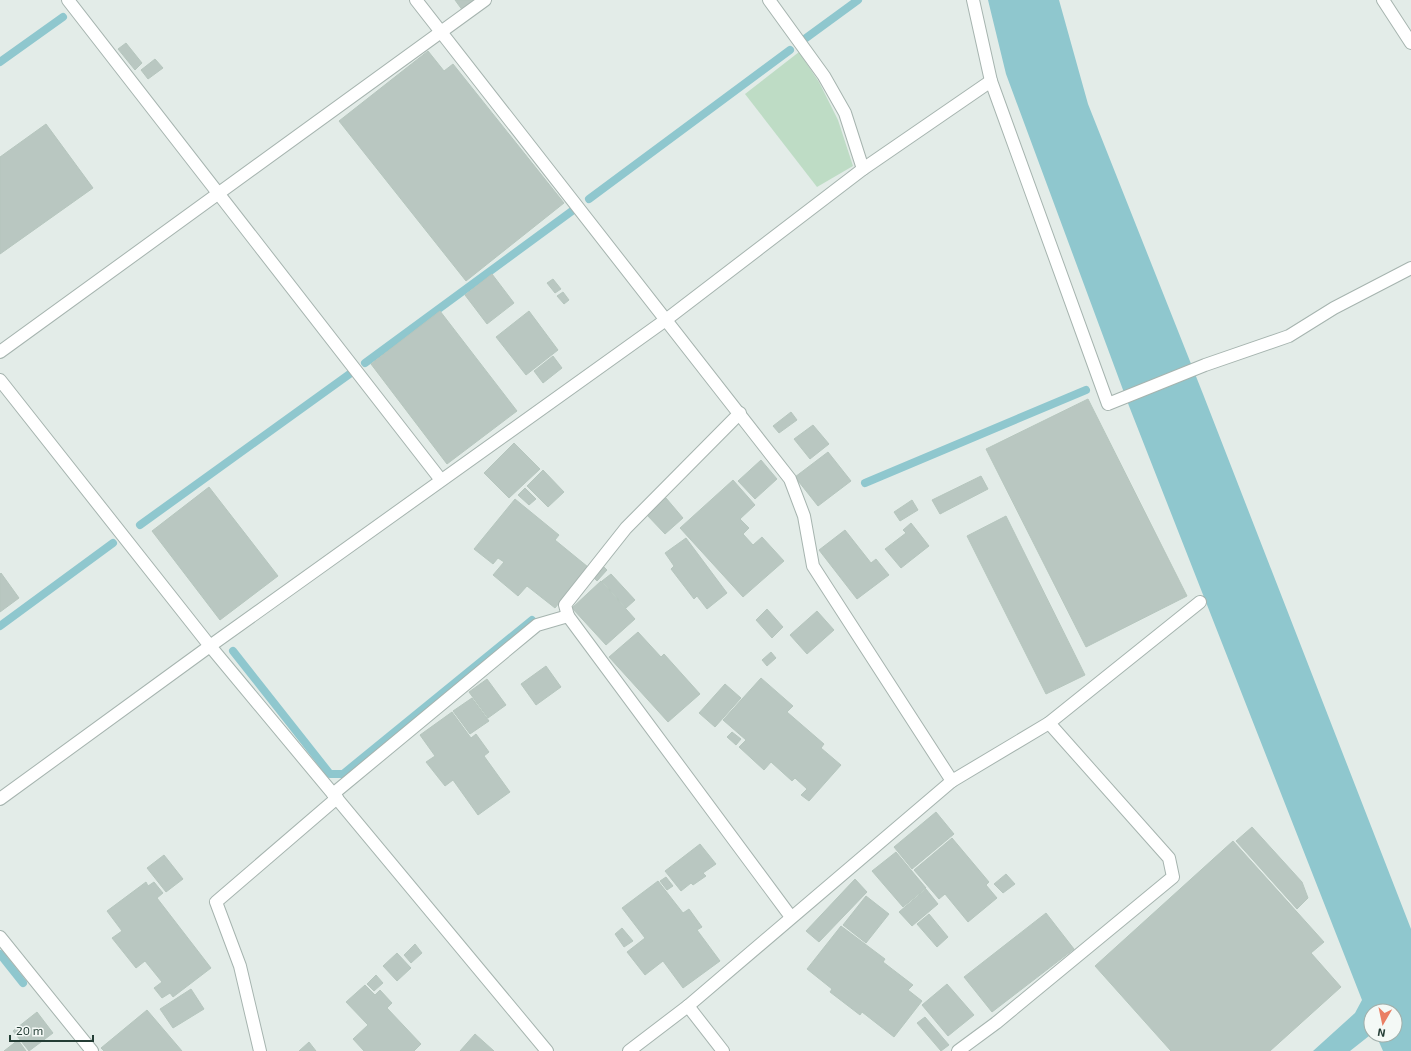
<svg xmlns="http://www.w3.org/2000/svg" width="1411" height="1051" viewBox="0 0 1411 1051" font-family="'Exo 2',sans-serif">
  <rect width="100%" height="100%" fill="#e3ece8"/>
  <path fill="#bedcc5" d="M799 52 819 82 838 120 853 166 817 187 745 94Z"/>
  <path fill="#8fc7ce" d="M988 0H1059L1088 104 1203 394 1411 929V1051H1383L1376 1035H1395V1011H1371V1035H1375L1369 1036 1350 1051H1313L1355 1013 1362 1000 1129 406 1006 74Z"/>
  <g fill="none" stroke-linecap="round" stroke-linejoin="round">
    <g stroke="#8fc7ce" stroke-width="8">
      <path d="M806 38 858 0"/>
      <path d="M0 62 63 17"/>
      <path d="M589 199 790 50"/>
      <path d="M365 363 572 211"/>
      <path d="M865 483 1086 390"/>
      <path d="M140 525 351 373"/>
      <path d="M0 626 113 543"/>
      <path d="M233 651 330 774H343L532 620"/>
      <path d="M0 954 23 983"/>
    </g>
  </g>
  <g fill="#b9c7c1" stroke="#b6c6be">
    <path d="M455 0H477L463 11Z"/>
    <path d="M126 43 142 63 135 70 118 49Z"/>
    <path d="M428 51 444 71 453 64 564 203 466 281 339 121Z"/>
    <path d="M155 59 163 68 148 79 141 70Z"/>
    <path d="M46 124 93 188 0 254V157Z"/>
    <path d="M492 274 514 303 487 324 465 295Z"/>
    <path d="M553 279 561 289 555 293 547 283Z"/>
    <path d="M563 292 569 300 564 304 557 296Z"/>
    <path d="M440 311 517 411 447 464 371 364Z"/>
    <path d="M529 311 558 350 526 375 496 337Z"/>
    <path d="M553 356 562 368 543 383 534 371Z"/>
    <path d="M1088 399 1187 596 1086 647 986 449Z"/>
    <path d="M791 412 797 420 779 433 773 426Z"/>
    <path d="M813 425 829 444 810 459 794 439Z"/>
    <path d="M514 443 540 469 509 498 484 473Z"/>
    <path d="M828 452 851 481 818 506 795 477Z"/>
    <path d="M761 460 777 479 755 499 738 481Z"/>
    <path d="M543 470 564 492 548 507 527 486Z"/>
    <path d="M981 476 988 489 940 514 932 500Z"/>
    <path d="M733 480 755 505 740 519 749 528 743 534 753 545 762 537 784 561 743 597 680 528Z"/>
    <path d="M209 487 278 576 220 620 152 531Z"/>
    <path d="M525 488 536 499 529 505 518 495Z"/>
    <path d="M666 498 683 518 665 534 647 515Z"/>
    <path d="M515 499 559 535 555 540 588 567 555 608 527 586 518 596 493 575 504 562 498 558 493 564 474 549Z"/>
    <path d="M912 500 918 510 900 521 894 512Z"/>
    <path d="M1006 516 1085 675 1046 694 967 536Z"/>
    <path d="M911 523 929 546 901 568 885 549 906 533 903 530Z"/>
    <path d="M845 530 871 563 876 559 889 575 857 599 819 550Z"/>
    <path d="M686 538 727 593 707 609 697 596 694 599 671 569 674 566 665 553Z"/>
    <path d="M602 565 607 570 597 581 592 576Z"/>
    <path d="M1 573 19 598 0 612V574Z"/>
    <path d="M611 574 635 600 626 608 602 581Z"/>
    <path d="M601 581 635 619 606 645 572 608Z"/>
    <path d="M767 609 783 627 772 638 756 620Z"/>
    <path d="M817 611 834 630 807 654 790 635Z"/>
    <path d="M638 632 661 657 664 654 700 694 668 722 609 657Z"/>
    <path d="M771 652 776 658 767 666 762 660Z"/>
    <path d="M546 666 561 687 536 705 521 684Z"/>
    <path d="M761 678 793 706 787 712 824 744 821 748 841 765 809 801 801 795 807 789 795 778 792 781 771 762 764 770 739 747 746 740 723 720Z"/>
    <path d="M487 679 506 705 488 718 469 692Z"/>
    <path d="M725 684 741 698 715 727 699 713Z"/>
    <path d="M472 698 489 721 470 734 453 711Z"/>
    <path d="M452 712 471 738 476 734 489 752 484 756 510 792 478 815 453 780 445 786 426 762 435 756 420 735Z"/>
    <path d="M732 732 741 739 736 745 727 737Z"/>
    <path d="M936 812 954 834 912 869 894 847Z"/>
    <path d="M1252 827 1302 882 1308 898 1297 909 1236 841Z"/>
    <path d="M952 838 989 882 986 885 997 898 968 922 945 894 939 899 914 870Z"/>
    <path d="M1233 841 1324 942 1311 953 1341 987 1270 1051H1171L1095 966Z"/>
    <path d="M700 844 716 864 703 873 706 876 693 885 691 883 681 891 665 871Z"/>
    <path d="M896 852 926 888 903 907 872 871Z"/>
    <path d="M164 855 183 879 166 892 147 868Z"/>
    <path d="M1006 874 1015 884 1003 893 994 884Z"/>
    <path d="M666 877 673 886 667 890 660 881Z"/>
    <path d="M855 879 867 892 819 942 806 931Z"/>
    <path d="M658 881 683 913 689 909 702 927 697 930 720 961 683 988 663 961 645 975 627 952 645 938 622 908Z"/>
    <path d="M146 882 148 886 154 882 163 893 157 898 211 968 173 997 170 993 162 998 154 988 162 982 145 961 136 968 112 938 122 931 107 911Z"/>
    <path d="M926 889 938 904 912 926 899 912Z"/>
    <path d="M866 896 889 914 866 943 843 925Z"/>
    <path d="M1046 913 1074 949 992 1012 964 977Z"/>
    <path d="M929 914 948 937 937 947 917 924Z"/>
    <path d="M841 926 885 959 883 962 913 985 908 990 922 1001 894 1037 862 1012 860 1015 830 992 832 989 807 969Z"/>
    <path d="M622 928 633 941 624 947 615 934Z"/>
    <path d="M415 944 422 953 411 963 404 955Z"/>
    <path d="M397 953 411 968 397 981 383 966Z"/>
    <path d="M376 975 383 983 374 991 367 984Z"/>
    <path d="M947 984 974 1015 948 1036 922 1005Z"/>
    <path d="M365 985 375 995 380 990 392 1003 387 1008 421 1044 414 1051H364L353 1039 368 1025 346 1002Z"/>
    <path d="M191 989 204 1009 173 1028 160 1009Z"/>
    <path d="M147 1010 182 1051H104L101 1048Z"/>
    <path d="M37 1012 53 1033 29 1051 13 1031Z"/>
    <path d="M925 1017 949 1045 941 1051 917 1023Z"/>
    <path d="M475 1034 494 1051H460Z"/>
    <path d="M18 1040 26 1051H4Z"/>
    <path d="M309 1042 316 1051H299Z"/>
  </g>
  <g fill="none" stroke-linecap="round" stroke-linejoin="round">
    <defs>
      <g id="street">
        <path d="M68 0 441 480"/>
        <path d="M416 0 790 479 804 516 813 566 952 781 688 1006 629 1051"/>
        <path d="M769 0 824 76 845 113 863 169"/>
        <path d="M973 0 991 81 1108 404 1205 365 1289 336 1334 308 1411 268"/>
        <path d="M1383 0 1411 43"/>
        <path d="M0 352 485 0"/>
        <path d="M0 380 210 646 547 1051"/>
        <path d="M568 616 565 605 626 528 740 413"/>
        <path d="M952 781 1049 723 1200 602"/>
        <path d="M333 794 537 625 568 616 791 917"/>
        <path d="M0 799 210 646 667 319 863 169 991 81"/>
        <path d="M0 937 92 1051"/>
        <path d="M688 1006 723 1051"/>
        <path d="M260 1051 240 966 216 902 337 798"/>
        <path d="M958 1051 996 1023 1173 877 1169 858 1049 723"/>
      </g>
    </defs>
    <use href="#street" stroke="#a6b4af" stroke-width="14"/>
    <use href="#street" stroke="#fff" stroke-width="12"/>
  </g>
  <g transform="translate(1383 1023) rotate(189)"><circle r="19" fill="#f4f9f6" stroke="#a1aea9"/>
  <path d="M0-3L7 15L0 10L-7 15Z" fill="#ea7f64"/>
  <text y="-6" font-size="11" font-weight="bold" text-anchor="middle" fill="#243d35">N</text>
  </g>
  <path d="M10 1035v6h83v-6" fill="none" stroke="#243d35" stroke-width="2"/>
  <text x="16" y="1035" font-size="12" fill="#243d35" stroke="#f4f9f6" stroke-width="3" paint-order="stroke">20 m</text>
</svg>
